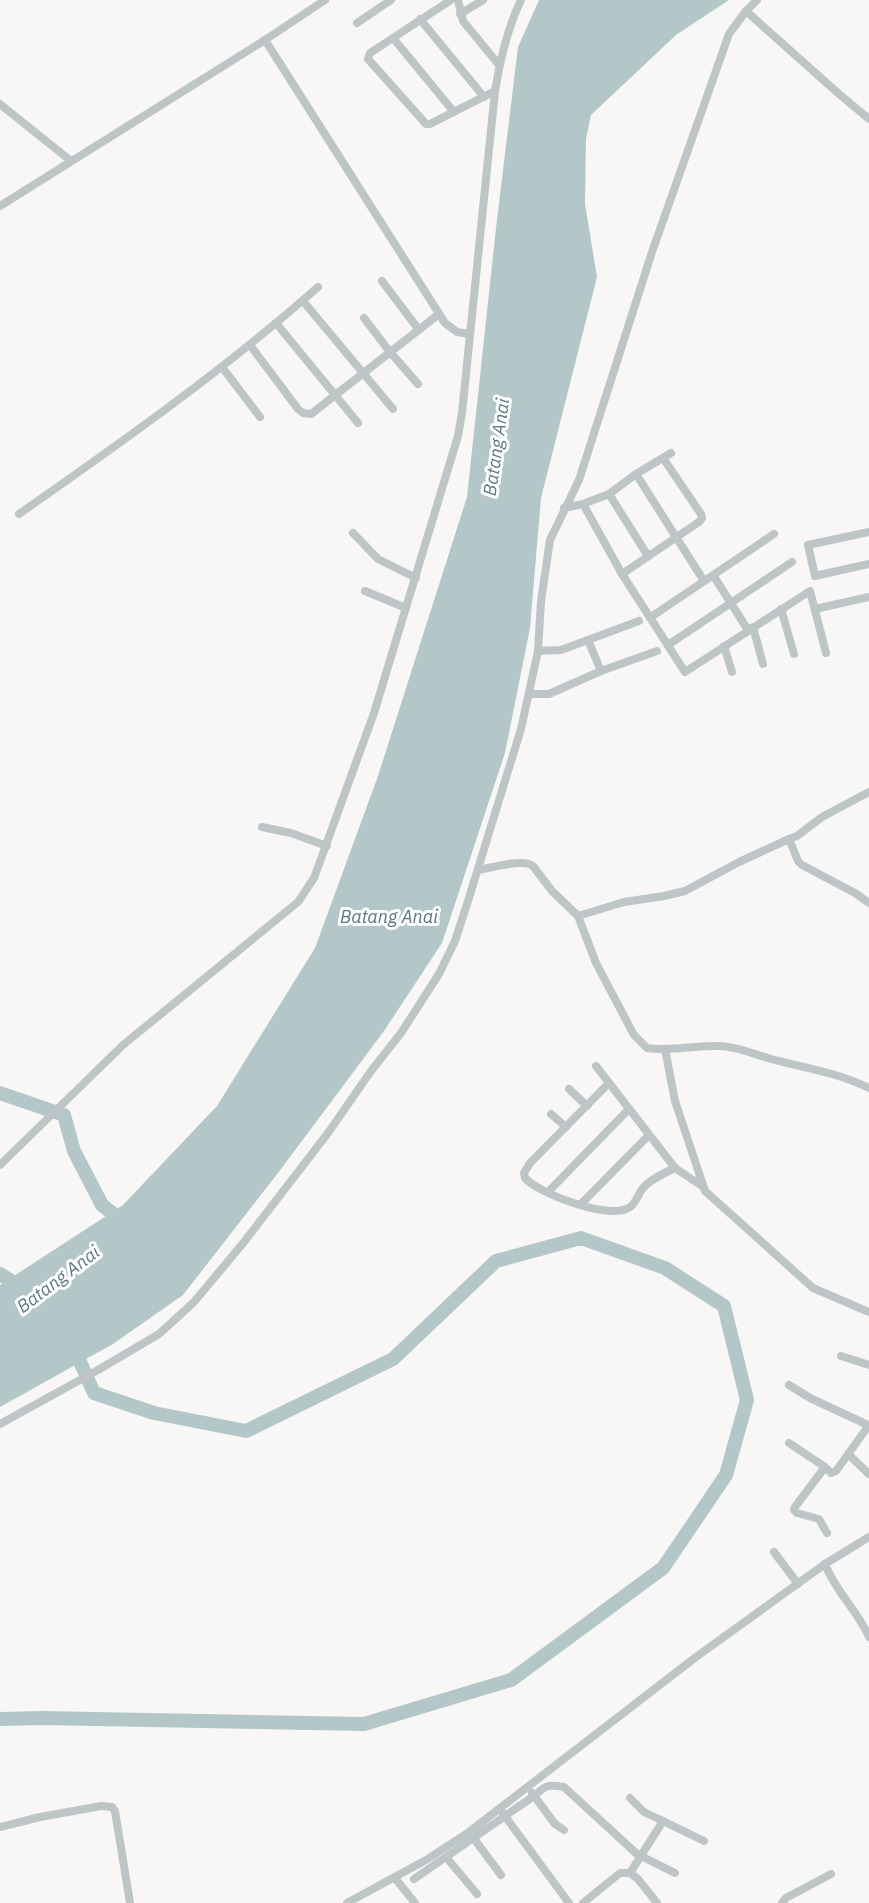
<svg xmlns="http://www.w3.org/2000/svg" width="869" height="1903" viewBox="0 0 869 1903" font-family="'IBM Plex Sans',sans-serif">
  <rect width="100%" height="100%" fill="#f8f7f5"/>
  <path fill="#b4c7c8" d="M539 0H729L676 35 591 115 586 139 585 204 597 277 541 498 530 628 505 753 442 943 384 1031 278 1173 183 1295 113 1344 0 1407V1285L123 1205 217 1106 315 948 378 776 467 497 496 228 518 47Z"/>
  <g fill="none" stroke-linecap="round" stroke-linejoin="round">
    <g stroke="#b4c7c8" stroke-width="14">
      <path d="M0 1093 64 1115 74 1151 102 1205 126 1224"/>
      <path d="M0 1274 24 1289"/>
      <path d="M0 1719 41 1718 364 1724 511 1680 663 1568 726 1475 747 1400 724 1306 665 1268 581 1238 496 1261 393 1359 246 1431 154 1413 94 1393 73 1346"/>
    </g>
    <g stroke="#bec5c7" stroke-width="8">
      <path d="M451 0 370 53 368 59 426 124H430L495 91"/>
      <path d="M458 0 463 21 499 65"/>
      <path d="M746 11 839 94 869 119"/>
      <path d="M460 14 483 0"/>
      <path d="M420 19 484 97"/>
      <path d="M357 23 391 0"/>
      <path d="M393 38 454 112"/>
      <path d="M265 40 445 323 457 332 470 334"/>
      <path d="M0 104 71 161"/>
      <path d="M0 206 265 40 325 0"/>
      <path d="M382 281 419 330"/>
      <path d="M303 301 393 409"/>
      <path d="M364 318 390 352 418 384"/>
      <path d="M276 323 358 423"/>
      <path d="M250 345 298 409 303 413 311 414 439 314"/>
      <path d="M222 367 260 417"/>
      <path d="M636 474 704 581"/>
      <path d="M609 494 648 556"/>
      <path d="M583 504 622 574 685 672 810 591 826 653"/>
      <path d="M564 508 583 504 609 494 636 474 671 453"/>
      <path d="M19 514C122 442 224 370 318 287"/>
      <path d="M869 532 808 545 815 576 869 564"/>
      <path d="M353 533 378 559 416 578"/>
      <path d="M622 574 699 522 702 518 701 514 663 458"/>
      <path d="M713 575 748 630"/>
      <path d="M365 591 406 608"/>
      <path d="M781 609 794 654"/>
      <path d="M815 609 869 597"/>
      <path d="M651 617 774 534"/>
      <path d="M753 627 763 664"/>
      <path d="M668 645 792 562"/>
      <path d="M724 646 732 672"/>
      <path d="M538 651 561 650 639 621"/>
      <path d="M601 671 657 651"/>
      <path d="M529 694H549L601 671 588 640"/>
      <path d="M869 792 822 817 797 836 789 839 798 861 802 865 855 893 869 903"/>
      <path d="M262 827 291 833 327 846"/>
      <path d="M478 870C491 868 523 858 533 866L552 891 578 916 596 963 634 1035 647 1048C670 1052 693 1045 717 1046 736 1046 753 1054 771 1059 805 1068 836 1072 869 1088"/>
      <path d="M578 916 624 902 664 896 685 891 739 862 789 839"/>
      <path d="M665 1049 675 1101 705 1191 813 1288 869 1312"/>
      <path d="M596 1066 675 1168 702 1186"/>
      <path d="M609 1083 530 1163 524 1173 525 1178C539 1194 611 1221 630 1207 636 1203 638 1194 643 1188 651 1179 664 1173 675 1168"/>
      <path d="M569 1089 587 1106"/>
      <path d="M551 1114 566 1127"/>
      <path d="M0 1165 123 1045 298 902 314 878 374 713 458 436 462 413 495 91C500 60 507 29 521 0"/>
      <path d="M548 1192 629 1109"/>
      <path d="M580 1205 649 1135"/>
      <path d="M841 1356 869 1365"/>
      <path d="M789 1385 810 1398 868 1425"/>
      <path d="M0 1424 98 1370 159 1334 194 1302 244 1242 328 1133 371 1071 401 1033 439 974 455 941 468 901 521 729 538 651 541 601 550 540 579 480 652 252 729 34 746 11 757 0"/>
      <path d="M789 1443 825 1467"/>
      <path d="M848 1454 869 1474"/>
      <path d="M827 1533 819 1519 797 1513 794 1510 795 1507 825 1467 831 1473 836 1471 869 1425"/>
      <path d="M774 1552 798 1584"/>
      <path d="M825 1564C835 1591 858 1611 869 1637"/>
      <path d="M532 1793 555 1824 564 1830"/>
      <path d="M630 1798 644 1812 663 1821"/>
      <path d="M502 1812 569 1903"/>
      <path d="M0 1827 40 1817 101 1806 112 1807 115 1811 130 1903"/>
      <path d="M472 1836 501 1875"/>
      <path d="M446 1857 477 1894"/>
      <path d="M395 1878 415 1903"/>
      <path d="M414 1879 534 1796C546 1785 548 1784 564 1787L637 1854 675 1873"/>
      <path d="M347 1903 426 1860 469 1832 696 1657 825 1564 869 1537"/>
      <path d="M583 1903 620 1873H630"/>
      <path d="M657 1903 638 1879 630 1873 663 1821 704 1841"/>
      <path d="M782 1903 786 1898 831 1874"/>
    </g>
  </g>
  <g text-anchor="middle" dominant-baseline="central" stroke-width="6" stroke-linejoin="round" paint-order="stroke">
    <g font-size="18" font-style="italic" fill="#5c7a7c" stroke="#fff">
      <text transform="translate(496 447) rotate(-82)">Batang Anai</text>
      <text x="389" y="916">Batang Anai</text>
      <text transform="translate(58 1279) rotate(-37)">Batang Anai</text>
    </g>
  </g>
</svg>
